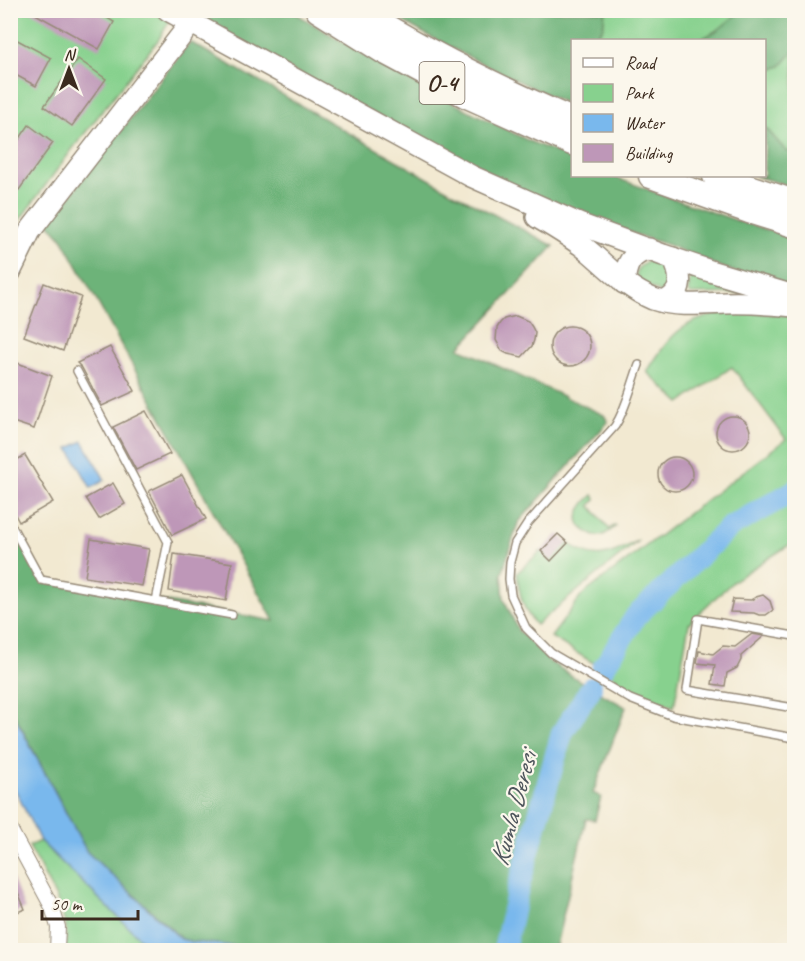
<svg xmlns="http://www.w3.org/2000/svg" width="805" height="961" viewBox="0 0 805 961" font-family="Caveat,sans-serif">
  <rect width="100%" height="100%" fill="#fbf7ec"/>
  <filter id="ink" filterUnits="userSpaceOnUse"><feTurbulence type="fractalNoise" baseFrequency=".0167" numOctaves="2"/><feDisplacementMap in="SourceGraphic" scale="12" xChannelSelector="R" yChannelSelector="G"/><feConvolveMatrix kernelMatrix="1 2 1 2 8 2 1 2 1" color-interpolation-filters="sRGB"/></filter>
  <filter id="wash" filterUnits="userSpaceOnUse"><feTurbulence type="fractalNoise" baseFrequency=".008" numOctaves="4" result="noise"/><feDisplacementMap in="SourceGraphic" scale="24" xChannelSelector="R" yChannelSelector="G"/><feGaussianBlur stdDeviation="1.35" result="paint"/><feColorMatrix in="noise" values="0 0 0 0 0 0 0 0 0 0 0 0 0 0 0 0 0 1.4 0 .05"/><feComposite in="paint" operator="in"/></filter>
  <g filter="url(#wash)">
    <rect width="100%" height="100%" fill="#f2e9d1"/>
    <g fill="#87d18e" stroke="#617e56" stroke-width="1.5">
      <path d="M11 11H153L170 20 159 39 74 147 19 221 11 236Z"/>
      <path d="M605 11H794V153L786 151 765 127 764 40H594L603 27Z"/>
      <path d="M652 260 668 267 670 285 661 293 635 279 638 268 647 262Z"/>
      <path d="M691 274 753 293 691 294 688 291Z"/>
      <path d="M736 311 794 316V542L736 579 702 610 689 624 674 707 634 691 603 669 551 637 582 595 786 439 732 367 680 403 647 372C674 328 685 319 736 311Z"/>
      <path d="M593 495 596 500 590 505 609 529 615 525 616 526C611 530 605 536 599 536 594 537 590 534 586 531 570 520 582 504 593 495Z"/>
      <path d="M639 540 536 625C523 611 519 593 517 573L541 551 551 561 568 543C597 565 611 554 639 540Z"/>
      <path d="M40 841 152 950H66V926L57 900 29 846Z"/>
    </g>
    <g fill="#6db379" stroke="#546e4c" stroke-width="1.5">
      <path d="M182 11H292L374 61 422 87 529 141 572 159V176H611L674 199 738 221 794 238V291L726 269 668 245 643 237 527 197Z"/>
      <path d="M385 11H605L603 27 594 40H572V62L567 67 572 70V106C509 77 445 47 385 11Z"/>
      <path d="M741 11H794V51L781 66 765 71 764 40H700L719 29Z"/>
      <path d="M190 42 457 195 554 246 459 348 604 415 608 422 518 523 502 574 504 599 518 630 550 662 591 688 626 707 593 793 601 797 595 820 586 819 555 950H281L193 942 182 939 87 852 11 708 10 522 42 580 274 621 63 240 49 223Z"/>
      <path d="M765 127 786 151 794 153V187L755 176H764Z"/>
    </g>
    <g fill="#79b8ed" stroke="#5a7186" stroke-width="1.5">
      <path d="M83 441 105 480 91 488 69 448Z"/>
      <path d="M10 708 87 852 181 939 193 942 281 950H152L40 841 11 781Z"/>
    </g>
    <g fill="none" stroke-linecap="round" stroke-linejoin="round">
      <g stroke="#79b8ed" stroke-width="22">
        <path d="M602 670 636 616 730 527 794 491"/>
        <path d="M504 950 518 889 562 733 591 688"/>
      </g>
    </g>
    <g id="blocks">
      <g fill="#be97b8">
        <path d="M28 10H94L114 22 99 49Z"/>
        <path d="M10 36 51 58 36 86 10 72Z"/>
        <path d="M78 59 106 79 72 126 44 106Z"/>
        <path d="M29 125 53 143 19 190 10 183V136L18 141Z"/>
        <path d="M44 283 81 297 63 351 24 336Z"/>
        <path d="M516 316 528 321 532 327 535 333 534 340 532 346 522 357 508 354 502 351 496 340 497 328 500 323 504 319Z"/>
        <circle cx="570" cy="346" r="20"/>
        <path d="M110 347 135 391 102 406 82 368 77 363Z"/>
        <path d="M15 362 52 376 34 429 10 421V373Z"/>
        <path d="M146 411 170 454 136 470 113 427Z"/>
        <circle cx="733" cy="433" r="17"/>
        <path d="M25 455 53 502 19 522 10 505V464Z"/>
        <circle cx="675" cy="474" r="17"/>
        <path d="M182 475 206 519 172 535 149 491Z"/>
        <path d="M113 483 125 504 99 519 86 498Z"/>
        <path d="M558 534 568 543 551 561 541 551Z"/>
        <path d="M91 539 149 549 142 586 85 577Z"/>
        <path d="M174 554 232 563 226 601 169 591Z"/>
        <path d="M763 595 770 601 773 610 766 615H759L754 613 730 612 733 599 751 600 756 597Z"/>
        <path d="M752 634 764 636 741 656V660L737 668 727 673 725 686 712 684 715 665 697 663 699 651 713 654 723 646 735 647Z"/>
        <path d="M10 873 25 909 10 915Z"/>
      </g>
    </g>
  </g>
  <g filter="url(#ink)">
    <use href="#blocks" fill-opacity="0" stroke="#968a78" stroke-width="1.5"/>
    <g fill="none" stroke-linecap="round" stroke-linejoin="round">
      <defs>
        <g id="service">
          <path d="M639 365C631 386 627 407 615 426L528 523 515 543 510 562 509 579 511 595 526 628 551 653 630 699 673 716 794 738"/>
          <path d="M77 371 168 542 156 601"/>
          <path d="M10 523 41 580 232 615"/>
          <path d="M794 636 698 619 687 690 794 708"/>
        </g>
        <path id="minor" d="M10 829 52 907 58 927 57 950"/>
        <g id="primary">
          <path d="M168 10 471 176 579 224 663 255 710 271 794 296"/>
          <path d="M537 217C556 228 575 239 591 253 611 270 628 289 653 299 676 307 702 304 726 303 748 302 772 304 794 306"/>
          <path d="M10 272 30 231 191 23"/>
          <path d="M624 283C626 264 630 255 649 249"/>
          <path d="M664 302C684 293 682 275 673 258"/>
        </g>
        <g id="motorway">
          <path d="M318 10 383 51 465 95 572 143"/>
          <path d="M359 10C427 53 499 88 572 120"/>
          <path d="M651 176 749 211 794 225"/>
          <path d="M715 176 794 202"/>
        </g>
      </defs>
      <use href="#service" stroke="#968a78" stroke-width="10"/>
      <use href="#minor" stroke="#968a78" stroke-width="16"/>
      <use href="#primary" stroke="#968a78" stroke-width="24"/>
      <use href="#motorway" stroke="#968a78" stroke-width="27"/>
      <use href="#service" stroke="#fff" stroke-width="7"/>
      <use href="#minor" stroke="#fff" stroke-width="14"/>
      <use href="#primary" stroke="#fff" stroke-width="21"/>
      <use href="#motorway" stroke="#fff" stroke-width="24"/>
    </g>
  </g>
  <g text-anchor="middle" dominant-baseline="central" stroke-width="4.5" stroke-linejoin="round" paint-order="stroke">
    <rect fill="#fbf7ec" stroke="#75685c" stroke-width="1.5" x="419.5" y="62" width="45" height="42" rx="4.5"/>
    <g font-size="24" font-weight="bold" fill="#3b2a1e">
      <text x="442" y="83">O-4</text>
    </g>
    <g font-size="27" font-style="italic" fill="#4e555c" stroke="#fbf7ec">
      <text transform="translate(513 809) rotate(-75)">Kumla Deresi</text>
    </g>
  </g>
  <rect width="805" height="961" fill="none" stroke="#fbf7ec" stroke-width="36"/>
  <rect x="571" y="39" width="195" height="138" fill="#fbf7ec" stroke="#aea59a" stroke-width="1.5"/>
  <rect x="583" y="58" width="30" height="9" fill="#ffffff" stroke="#aea59a" stroke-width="1.5"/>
  <text x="625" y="69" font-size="18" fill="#3b2a1e">Road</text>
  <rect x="583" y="84" width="30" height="18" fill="#87d18e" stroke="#aea59a" stroke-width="1.5"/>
  <text x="625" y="99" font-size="18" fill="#3b2a1e">Park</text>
  <rect x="583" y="114" width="30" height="18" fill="#79b8ed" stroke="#aea59a" stroke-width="1.5"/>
  <text x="625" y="129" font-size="18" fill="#3b2a1e">Water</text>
  <rect x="583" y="144" width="30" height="18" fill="#be97b8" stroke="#aea59a" stroke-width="1.5"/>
  <text x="625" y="159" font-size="18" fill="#3b2a1e">Building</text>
  <g transform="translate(69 69)" stroke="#fbf7ec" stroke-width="4.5" paint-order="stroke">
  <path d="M0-4.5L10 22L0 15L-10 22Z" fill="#3b2a1e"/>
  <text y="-9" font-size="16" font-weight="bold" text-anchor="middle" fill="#3b2a1e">N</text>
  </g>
  <path d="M42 910v9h96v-9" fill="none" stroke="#3b2a1e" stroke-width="3"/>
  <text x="51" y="910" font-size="18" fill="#3b2a1e" stroke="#fbf7ec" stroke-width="4.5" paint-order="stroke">50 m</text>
</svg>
